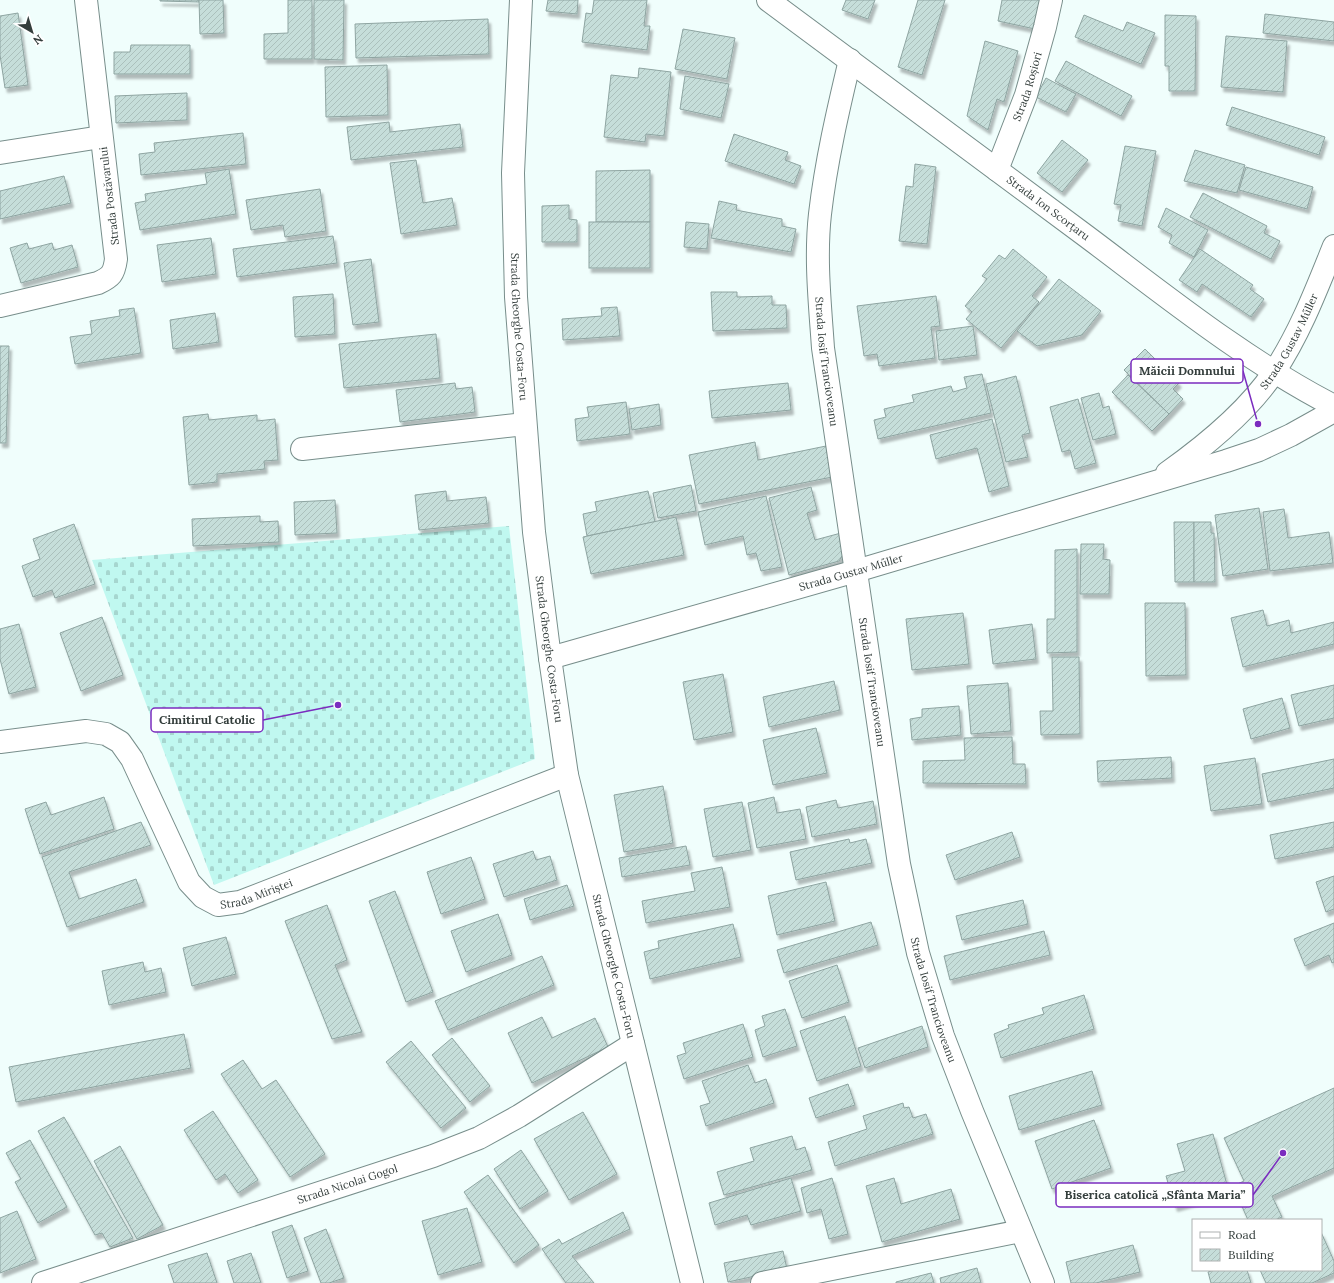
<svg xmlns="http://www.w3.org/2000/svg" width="1334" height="1283" viewBox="0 0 1334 1283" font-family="Lora,serif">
  <defs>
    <pattern id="cemetery-stones" width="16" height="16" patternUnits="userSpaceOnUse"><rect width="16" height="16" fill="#c0f8f0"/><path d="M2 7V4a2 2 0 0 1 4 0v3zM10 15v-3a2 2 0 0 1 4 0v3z" fill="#a6d6cf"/></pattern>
    <pattern id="building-hatch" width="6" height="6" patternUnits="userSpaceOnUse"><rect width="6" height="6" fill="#c6deda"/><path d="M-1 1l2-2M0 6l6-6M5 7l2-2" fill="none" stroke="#abc0bc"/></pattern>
    <filter id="shadow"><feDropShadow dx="2.5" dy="4.5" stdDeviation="1" flood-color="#0004"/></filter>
  </defs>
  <rect width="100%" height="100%" fill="#f0fefc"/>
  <path fill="url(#cemetery-stones)" d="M509 526 535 759 214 885 92 560Z"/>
  <g fill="url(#building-hatch)" stroke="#8ea4a1" filter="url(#shadow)">
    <path d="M160 0H199V2L160 1Z"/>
    <path d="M199 0H223L224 33 200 34Z"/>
    <path d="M288 0H312V59H264V34L288 33Z"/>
    <path d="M314 0H344L343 60 314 59Z"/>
    <path d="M548 0H578L577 14 546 11Z"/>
    <path d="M594 0H647L644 26H650L647 50 582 42 586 13 592 14Z"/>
    <path d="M846 0H875L868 19 842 10Z"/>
    <path d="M918 0H945L922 75 898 67Z"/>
    <path d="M1002 0H1041L1035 29 998 21Z"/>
    <path d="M18 13 28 85 5 88 0 55V16Z"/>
    <path d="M1265 14 1334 22V41L1263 33Z"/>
    <path d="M1084 15 1123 31 1127 22 1155 33 1141 64 1075 37Z"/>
    <path d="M1165 15 1196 16 1195 91H1169V66H1165Z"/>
    <path d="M488 19 489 54 356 58 355 24Z"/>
    <path d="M683 29 735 38 727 79 675 69Z"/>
    <path d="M1226 36 1287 41 1283 92 1221 87Z"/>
    <path d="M985 41 1018 51 1004 102 997 99 988 130 967 116Z"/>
    <path d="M131 45H190V74H114V52H130Z"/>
    <path d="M1066 61 1132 96 1121 116 1055 81Z"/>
    <path d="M387 65 388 115 326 117 325 67Z"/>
    <path d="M639 68 671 72 664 136 646 134 645 142 604 137 611 75 638 78Z"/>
    <path d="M685 76 729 84 721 118 680 109Z"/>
    <path d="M1046 78 1076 94 1066 112 1036 97Z"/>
    <path d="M187 93V120L116 123 115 96Z"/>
    <path d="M1232 107 1325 137 1319 155 1226 125Z"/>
    <path d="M389 122 390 132 460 124 463 147 351 160 347 127Z"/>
    <path d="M243 133 246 164 141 175 139 154 155 152 154 143Z"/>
    <path d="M734 134 788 152 785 160 801 166 794 184 725 161Z"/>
    <path d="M1062 140 1088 160 1062 192 1037 173Z"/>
    <path d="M1125 146 1156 151 1142 226 1118 221 1121 205 1114 204Z"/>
    <path d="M1195 150 1245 165 1237 193 1184 181Z"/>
    <path d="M416 160 423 203 452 198 457 225 401 234 390 163Z"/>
    <path d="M915 164 936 167 927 244 899 241 906 186 913 187Z"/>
    <path d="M1246 167 1313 187 1307 209 1239 190Z"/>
    <path d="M229 169 236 214 140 230 135 203 146 201 145 194 207 184 205 173Z"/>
    <path d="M650 170V222H596V171Z"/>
    <path d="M64 176 71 203 0 219V191Z"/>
    <path d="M320 189 326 231 285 237 283 225 251 230 246 200Z"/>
    <path d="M1203 193 1267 226 1264 233 1280 241 1271 259 1190 217Z"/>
    <path d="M719 201 737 205 736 210 782 219V226L796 229 791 252 711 238Z"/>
    <path d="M569 205V219L577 220V242H542V206Z"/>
    <path d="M1166 208 1208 230 1194 257 1169 243 1172 235 1158 227Z"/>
    <rect x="589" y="222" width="61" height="46"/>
    <path d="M686 222 709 224 707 249 684 247Z"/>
    <path d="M333 236 337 263 237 277 233 249Z"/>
    <path d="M211 238 216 274 162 282 157 245Z"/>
    <path d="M27 243 29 249 52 243 54 250 72 245 78 267 21 283 10 248Z"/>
    <path d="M1013 249 1047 277 1032 296 1039 302 1001 348 966 319 972 312 965 306 987 279 982 276 999 255 1005 259Z"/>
    <path d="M1200 249 1253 285 1250 289 1264 299 1251 317 1202 284 1197 292 1179 280Z"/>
    <path d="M371 259 379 322 353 325 344 263Z"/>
    <path d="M1059 279 1101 311 1082 335 1037 346 1017 331Z"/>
    <path d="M711 292H737V297L772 296V305H786L787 328 713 331Z"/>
    <path d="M333 294 335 334 295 337 293 297Z"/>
    <path d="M936 296 940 326 931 327 935 358 879 366 877 354 864 356 857 306Z"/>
    <path d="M617 307 620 336 563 340 562 319 602 316 601 308Z"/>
    <path d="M134 308 141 353 75 364 70 337 92 334 90 321 120 316 119 310Z"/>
    <path d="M215 313 219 342 173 349 170 320Z"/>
    <path d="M973 326 977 355 939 360 936 331Z"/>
    <path d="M436 334 440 378 344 388 339 344Z"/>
    <path d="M0 346H9L6 443H0Z"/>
    <path d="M1145 349 1179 383 1173 389 1183 399 1169 414 1124 370Z"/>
    <path d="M982 374 991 413 878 439 874 420 886 417 884 409 914 402 912 395 951 386 953 392 967 388 964 377Z"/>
    <path d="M1128 375 1169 414 1152 431 1112 392Z"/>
    <path d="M1016 376 1030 433 1022 435 1028 457 1006 462 986 384Z"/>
    <path d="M455 383 456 389 472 387 475 412 400 422 396 390Z"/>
    <path d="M788 383 791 410 712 418 709 391Z"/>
    <path d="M1099 393 1103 408 1109 406 1116 434 1093 440 1081 398Z"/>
    <path d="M1078 399 1096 463 1075 469 1070 450 1062 452 1050 407Z"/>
    <path d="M626 402 630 434 577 441 575 419 589 417 587 407Z"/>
    <path d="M659 404 661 425 632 430 629 409Z"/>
    <path d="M208 414 209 420 257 415V421L275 419 278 460 264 461 265 469 217 474V482L189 485 183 417Z"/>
    <path d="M992 419 1009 486 989 492 977 448 936 459 930 435Z"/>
    <path d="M755 442 758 460 826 446 832 477 699 504 689 455Z"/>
    <path d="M691 485 696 511 658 518 653 493Z"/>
    <path d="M811 487 817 510 807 513 815 540 841 533 844 553 839 561 789 575 769 498Z"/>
    <path d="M446 491 447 501 486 497 489 523 419 530 415 495Z"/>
    <path d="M648 491 655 522 587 536 583 514 597 511 595 502Z"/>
    <path d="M766 496 782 567 761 571 756 553 747 555 743 536 705 545 698 512Z"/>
    <path d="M335 500 337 533 295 535 294 502Z"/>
    <path d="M1259 508 1268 569 1223 576 1215 515Z"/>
    <path d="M1284 509 1288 538 1329 532 1333 563 1270 571 1263 512Z"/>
    <path d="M260 516V522L278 521 279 542 193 546 192 519Z"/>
    <path d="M676 517 684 555 591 574 583 537Z"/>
    <path d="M1174 522H1194V582H1175Z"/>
    <path d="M1194 522H1211V533H1214L1215 582H1194Z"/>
    <path d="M74 524 95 584 55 598 52 590 33 597 22 566 40 559 33 539Z"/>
    <path d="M1081 544H1104L1103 559 1110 560 1109 594H1080Z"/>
    <path d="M1077 549V652L1047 653V619H1055V550Z"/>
    <path d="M1145 603H1185L1186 675 1146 676Z"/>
    <path d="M1263 610 1267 626 1289 620 1291 633 1334 622V644L1243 667 1231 618Z"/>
    <path d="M963 613 969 664 912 670 906 619Z"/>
    <path d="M102 617 123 675 81 691 60 633Z"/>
    <path d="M19 624 36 687 9 694 0 659V629Z"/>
    <path d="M1032 624 1036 659 993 664 989 630Z"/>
    <path d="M1052 657H1079L1080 734 1041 735 1040 711H1053Z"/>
    <path d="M723 674 733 732 694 740 683 682Z"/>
    <path d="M834 681 840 710 769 727 763 697Z"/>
    <path d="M1008 683 1011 731 971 734 967 686Z"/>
    <path d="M1334 685V718L1299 726 1291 695Z"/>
    <path d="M1282 698 1290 728 1251 739 1243 709Z"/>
    <path d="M959 706 961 735 912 740 910 719 922 717V709Z"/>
    <path d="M816 728 827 773 773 785 763 740Z"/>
    <path d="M1012 737 1013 764H1025L1026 784 923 783V761L965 760 964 738Z"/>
    <path d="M1171 757 1172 778 1098 782 1097 761Z"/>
    <path d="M1255 758 1262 804 1211 811 1204 766Z"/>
    <path d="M1334 759V788L1268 802 1262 774Z"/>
    <path d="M663 786 673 843 624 852 614 795Z"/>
    <path d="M104 797 114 829 40 854 25 809 46 802 51 815Z"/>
    <path d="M774 797 777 813 800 809 806 839 757 848 748 803Z"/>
    <path d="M836 800 838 808 873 801 877 824 812 837 806 807Z"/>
    <path d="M742 802 751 850 713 857 704 809Z"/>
    <path d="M141 822 151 845 69 872 79 899 136 879 144 902 67 927 42 857Z"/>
    <path d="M1334 822V847L1275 859 1270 835Z"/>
    <path d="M1012 832 1020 857 955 880 946 855Z"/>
    <path d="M849 839 850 843 866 839 872 863 796 880 790 852Z"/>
    <path d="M686 846 690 865 622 877 619 858Z"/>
    <path d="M533 851 536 860 550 856 557 880 504 897 493 864Z"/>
    <path d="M471 857 485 899 441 914 427 872Z"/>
    <path d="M722 867 730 907 646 923 642 901 695 891 691 873Z"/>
    <path d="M1334 876V909L1326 912 1316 882Z"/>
    <path d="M826 882 835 921 777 935 768 896Z"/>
    <path d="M567 885 574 906 530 920 524 899Z"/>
    <path d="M395 891 433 992 406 1002 369 901Z"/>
    <path d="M1023 900 1028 924 962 940 956 916Z"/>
    <path d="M327 905 347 960 335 965 362 1032 332 1039 285 921Z"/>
    <path d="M498 914 512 955 466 972 451 931Z"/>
    <path d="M871 922 878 945 784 973 777 950Z"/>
    <path d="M1334 923V962L1332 963 1329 955 1305 966 1294 939Z"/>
    <path d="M733 924 741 957 650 979 644 952 659 948 658 941Z"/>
    <path d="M1044 931 1050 955 950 980 944 956Z"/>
    <path d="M226 937 236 974 192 986 183 948Z"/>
    <path d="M542 956 554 985 448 1030 435 1001Z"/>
    <path d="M143 962 145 972 161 968 166 992 109 1005 102 971Z"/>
    <path d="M837 965 849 1002 802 1018 789 981Z"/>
    <path d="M1084 995 1094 1029 1001 1058 994 1034 1009 1028 1008 1025 1044 1014 1042 1008Z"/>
    <path d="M785 1009 797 1046 763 1057 755 1030 765 1026 762 1016Z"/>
    <path d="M845 1016 861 1066 817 1081 800 1031Z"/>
    <path d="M542 1017 552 1038 595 1018 608 1047 532 1083 508 1033Z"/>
    <path d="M743 1024 753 1057 684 1079 677 1056 686 1053 683 1043Z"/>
    <path d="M922 1026 928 1047 865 1068 858 1048Z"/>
    <path d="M184 1034 191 1068 16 1102 9 1067Z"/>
    <path d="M452 1038 490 1086 470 1102 432 1055Z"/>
    <path d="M411 1041 466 1108 441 1128 386 1062Z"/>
    <path d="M243 1060 262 1089 276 1080 325 1154 290 1177 221 1074Z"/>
    <path d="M748 1065 755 1083 766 1079 774 1103 706 1126 700 1106 710 1103 702 1081Z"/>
    <path d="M1092 1071 1102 1105 1019 1130 1009 1096Z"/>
    <path d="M848 1084 855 1105 816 1118 809 1098Z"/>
    <path d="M1334 1088V1168L1272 1196 1282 1217 1275 1220H1248L1233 1186 1244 1181 1224 1138Z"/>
    <path d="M903 1103 904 1108 909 1107 913 1118 926 1114 933 1134 835 1166 828 1142 867 1129 863 1116Z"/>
    <path d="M213 1111 258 1180 238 1193 225 1174 216 1180 184 1130Z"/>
    <path d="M583 1112 617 1174 569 1200 534 1139Z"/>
    <path d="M64 1117 133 1238 110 1247 102 1233 95 1235 38 1131Z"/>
    <path d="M1094 1120 1111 1168 1052 1189 1035 1141Z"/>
    <path d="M1213 1134 1229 1192 1175 1207 1166 1176 1185 1171 1177 1144Z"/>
    <path d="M792 1136 796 1150 805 1147 812 1170 724 1195 717 1172 754 1161 750 1148Z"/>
    <path d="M30 1140 67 1207 38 1223 15 1182 21 1179 6 1153Z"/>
    <path d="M120 1146 163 1225 137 1239 94 1161Z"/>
    <path d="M521 1150 548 1191 520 1209 494 1169Z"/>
    <path d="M488 1175 539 1245 514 1263 464 1192Z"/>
    <path d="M791 1178 801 1211 751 1225 747 1215 715 1225 709 1203Z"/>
    <path d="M832 1178 848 1234 829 1239 821 1209 807 1213 801 1188Z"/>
    <path d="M894 1178 901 1204 951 1189 960 1219 882 1242 866 1186Z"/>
    <path d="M467 1208 482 1262 438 1275 422 1221Z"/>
    <path d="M17 1211 36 1259 0 1273V1218Z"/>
    <path d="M623 1212 630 1229 572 1256 594 1283H566L542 1249 559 1239 562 1244Z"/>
    <path d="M292 1225 308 1271 287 1278 272 1232Z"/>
    <path d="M326 1229 344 1278 329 1283H321L304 1238Z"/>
    <path d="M1321 1232 1334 1261V1273L1312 1283H1266L1260 1270H1321Z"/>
    <path d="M1133 1245 1140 1272 1096 1283H1071L1066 1262Z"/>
    <path d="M783 1251 787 1269 728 1282 724 1263Z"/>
    <path d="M207 1253 217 1283H174L168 1265Z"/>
    <path d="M251 1253 261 1283H234L227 1261Z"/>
    <path d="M977 1268 981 1283H941L940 1278Z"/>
    <path d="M1214 1270H1247L1251 1283H1211L1208 1272Z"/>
    <path d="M931 1273 934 1283H896V1282Z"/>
  </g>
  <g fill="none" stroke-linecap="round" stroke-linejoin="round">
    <defs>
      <g id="minor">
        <path id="s1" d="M521 0 513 173 516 297 534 532 550 658 567 775 692 1283"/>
        <path id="s2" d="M768 0C874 78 980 157 1086 236 1166 296 1245 360 1334 406"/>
        <path id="s3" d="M850 60C838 110 826 162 820 214 815 258 820 304 823 348L899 864 918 953 943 1036 972 1111 1043 1283"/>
        <path d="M0 153 101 137"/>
        <path id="s4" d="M997 170 1026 95 1045 27 1051 0"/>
        <path d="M0 306 98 283C111 277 114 274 116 259L86 0"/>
        <path d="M302 449 525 424"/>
        <path id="s5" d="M1167 473C1205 446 1248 411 1274 372 1300 333 1317 288 1334 246"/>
        <path id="s6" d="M550 658 856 571 1226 461 1259 450 1291 435 1334 411"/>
        <path id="s7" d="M0 742 86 731 106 734 120 742 132 759 189 882 203 897 218 905 240 902 567 775"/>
        <path id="s8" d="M43 1283 433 1156 479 1138 519 1116 633 1044"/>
        <path d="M762 1283 1021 1231"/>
      </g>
    </defs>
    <use href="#minor" stroke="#788e8b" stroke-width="24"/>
    <use href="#minor" stroke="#fff" stroke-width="22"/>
  </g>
  <g text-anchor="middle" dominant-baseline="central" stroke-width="3" stroke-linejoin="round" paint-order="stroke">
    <g font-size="11" fill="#343e3c" stroke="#fff">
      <text stroke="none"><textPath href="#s4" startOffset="89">Strada Roșiori</textPath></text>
      <text transform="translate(109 196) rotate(-97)">Strada Postăvarului</text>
      <text stroke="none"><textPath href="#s2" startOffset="349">Strada Ion Scorțaru</textPath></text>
      <text stroke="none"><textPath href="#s1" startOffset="327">Strada Gheorghe Costa-Foru</textPath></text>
      <text stroke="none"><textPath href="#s5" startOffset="182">Strada Gustav Műller</textPath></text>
      <text stroke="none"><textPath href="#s3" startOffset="305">Strada Iosif Trancioveanu</textPath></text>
      <text stroke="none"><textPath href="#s6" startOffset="313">Strada Gustav Műller</textPath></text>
      <text stroke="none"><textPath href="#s1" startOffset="651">Strada Gheorghe Costa-Foru</textPath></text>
      <text stroke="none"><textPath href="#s3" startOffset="629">Strada Iosif Trancioveanu</textPath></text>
      <text stroke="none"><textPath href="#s7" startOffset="357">Strada Miriștei</textPath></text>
      <text stroke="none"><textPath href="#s1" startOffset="975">Strada Gheorghe Costa-Foru</textPath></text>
      <text stroke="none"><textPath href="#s3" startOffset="953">Strada Iosif Trancioveanu</textPath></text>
      <text stroke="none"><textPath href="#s8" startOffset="320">Strada Nicolai Gogol</textPath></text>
    </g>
  </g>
  <path fill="none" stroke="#7b2cbf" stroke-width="1.5" d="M1258 424L1243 371M338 705L263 720M1283 1153L1253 1195"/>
  <g fill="#7b2cbf" stroke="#fff" stroke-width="1.5">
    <circle cx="1258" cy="424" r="4"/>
    <circle cx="338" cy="705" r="4"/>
    <circle cx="1283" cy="1153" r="4"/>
  </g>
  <g fill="#fff" stroke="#7b2cbf" stroke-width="1.5">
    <rect x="1131" y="359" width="112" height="24" rx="4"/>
    <rect x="151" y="708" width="112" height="24" rx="4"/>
    <rect x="1056" y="1183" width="197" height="24" rx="4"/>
  </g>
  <g font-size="12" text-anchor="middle" font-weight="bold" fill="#343e3c">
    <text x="1187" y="375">Măicii Domnului</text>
    <text x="207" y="724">Cimitirul Catolic</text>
    <text x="1155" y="1199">Biserica catolică „Sfânta Maria”</text>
  </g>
  <rect x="1192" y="1219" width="130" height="52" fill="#ffffff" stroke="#aeb2b1"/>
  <rect x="1200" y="1232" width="20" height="6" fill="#ffffff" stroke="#aeb2b1"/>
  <text x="1228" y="1239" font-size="12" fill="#343e3c">Road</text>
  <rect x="1200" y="1249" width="20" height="12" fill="url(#building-hatch)" stroke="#aeb2b1"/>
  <text x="1228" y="1259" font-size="12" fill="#343e3c">Building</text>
  <g transform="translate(32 32) rotate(142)" stroke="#ffffff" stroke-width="3" paint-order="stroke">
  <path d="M0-3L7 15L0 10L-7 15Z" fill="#343e3c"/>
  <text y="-6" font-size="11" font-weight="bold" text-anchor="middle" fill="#343e3c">N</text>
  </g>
</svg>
